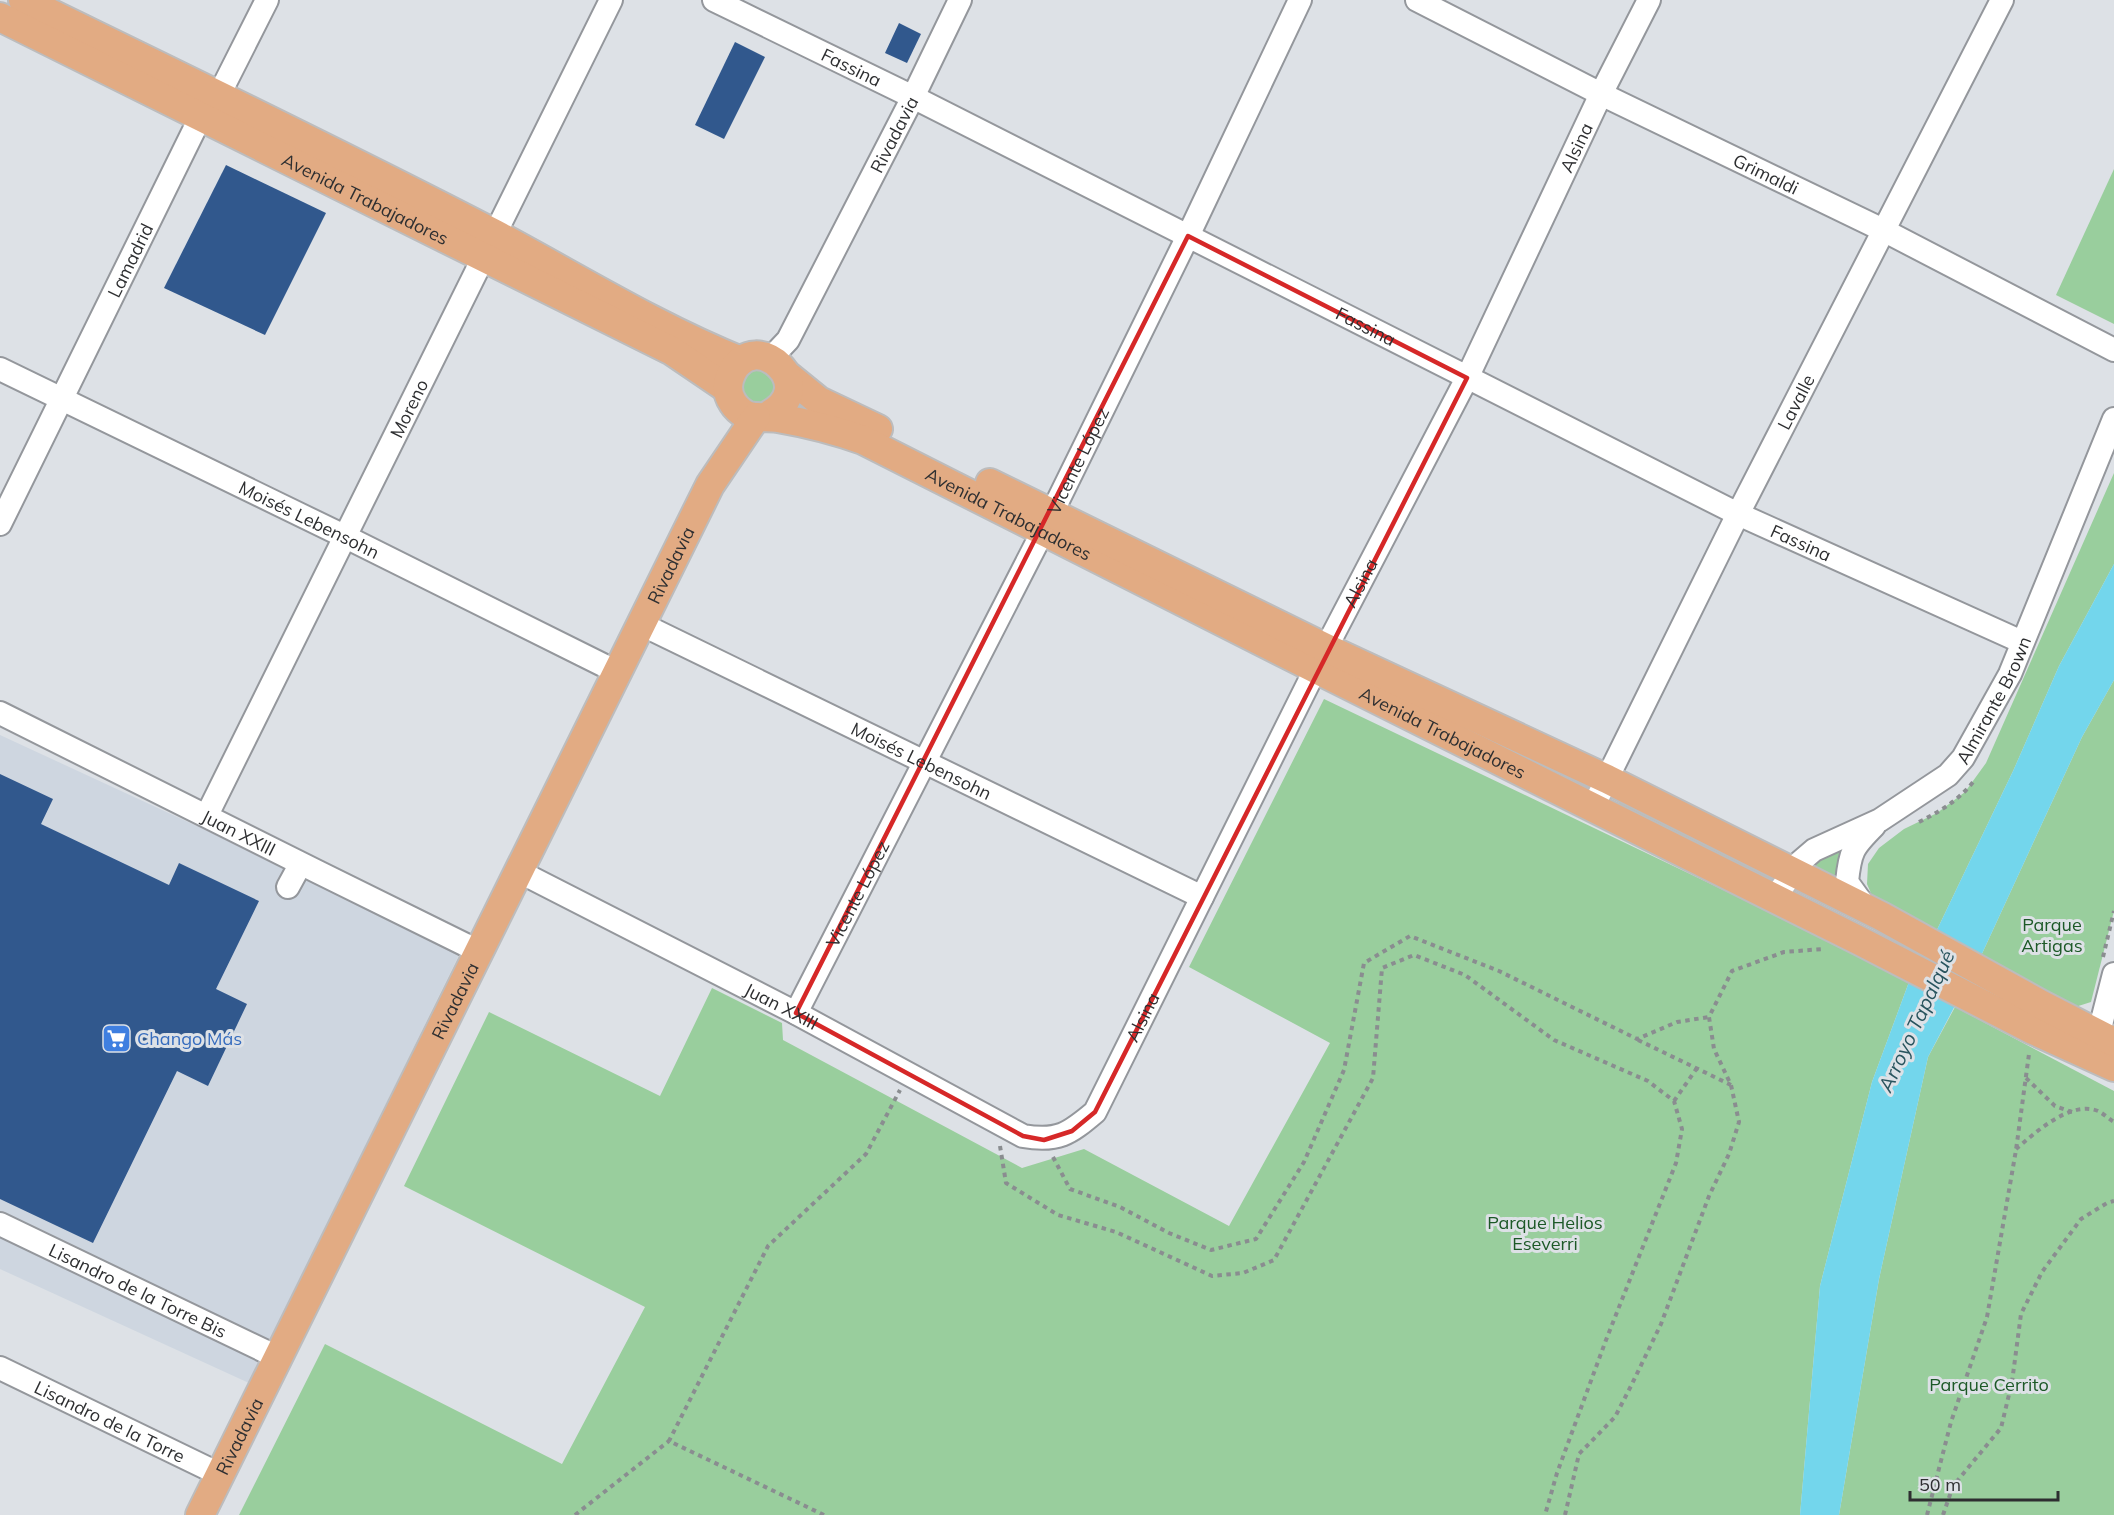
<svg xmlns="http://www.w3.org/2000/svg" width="2114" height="1515" viewBox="0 0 2114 1515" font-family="Mulish,sans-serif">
  <rect width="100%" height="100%" fill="#dde1e6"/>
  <path fill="#ced6e0" d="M0 735 214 834 459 955 249 1383 0 1269Z"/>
  <g fill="#99ce9d">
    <path d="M2114 169V324L2056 295Z"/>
    <path d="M761 366 779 384 766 405 747 404 738 380 742 373Z"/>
    <path d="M2114 473V564L2059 666 2014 769 1935 934 1873 898 1867 884 1868 864 1879 848 1904 829 1937 813 1965 792 1986 763Z"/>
    <path d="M2114 680V911L2091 1002 2072 1008 1980 958 2082 737Z"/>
    <path d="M1324 699 1845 948 1909 982 1872 1082 1820 1286 1800 1515H239L325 1344 562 1464 645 1307 404 1186 489 1012 660 1096 712 988 782 1023 783 1040 1022 1168 1084 1149 1229 1226 1330 1043 1189 967Z"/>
    <path d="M1620 800 1776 879 1774 883 1618 804Z"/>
    <path d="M1845 843 1838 878 1834 882 1815 871C1816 855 1833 850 1845 843Z"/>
    <path d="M1955 1007 2114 1091V1515H1839L1879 1279 1928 1057Z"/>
  </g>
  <path fill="#73d6ec" d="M2114 564V680L2082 737 1980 958 1928 1057 1879 1279 1839 1515H1800L1820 1286 1872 1082 1909 982 1935 934 2014 769 2059 666Z"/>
  <g fill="#31588d">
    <path d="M899 23 921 34 907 63 885 53Z"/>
    <path d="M735 42 765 57 724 139 695 125Z"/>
    <path d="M226 165 326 213 265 335 164 288Z"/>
    <path d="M0 774 53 799 41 824 169 885 179 863 259 901 216 989 247 1004 208 1086 177 1071 93 1243 0 1199Z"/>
  </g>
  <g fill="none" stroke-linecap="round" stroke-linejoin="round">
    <defs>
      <g id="minor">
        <path id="s1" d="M714 0 913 97 1738 514 2022 642"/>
        <path id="s2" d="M1417 0 1601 94 1885 231 2114 350"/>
        <path id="s3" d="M771 358 788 340 913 97 960 0"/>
        <path id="s4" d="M0 369 346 537 617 672"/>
        <path id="s5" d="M0 524 200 118 219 95 267 0"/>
        <path id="s6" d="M641 624 1202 897"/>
        <path id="s7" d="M0 713C160 792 318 873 478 951"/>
        <path id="s8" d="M1593 807 1738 514 2002 0"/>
        <path id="s9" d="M207 815 611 0"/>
        <path id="s10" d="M518 871 796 1013 1023 1136C1058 1142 1069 1134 1095 1112L1326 648 1467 378 1601 94 1649 0"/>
        <path d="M288 887 300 865"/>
        <path id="s11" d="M1774 899 1800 862 1814 850 1880 820 1948 775 1963 758 2010 674 2114 419"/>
        <path d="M1865 907 1847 882C1850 851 1853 847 1874 826"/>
        <path id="s12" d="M796 1013 1043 531 1188 236 1300 0"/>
        <path d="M2095 1048 2114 974"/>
        <path id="s13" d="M0 1224 277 1357"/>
        <path id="s14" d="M0 1368 219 1474"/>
      </g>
      <g id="major">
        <path d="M23 0C181 77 339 153 495 234 576 277 656 327 741 361"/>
        <path id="s15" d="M0 17 672 351 728 389"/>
        <path d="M787 375 819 401 878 429"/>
        <path id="s16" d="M767 416C824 387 755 326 732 372 727 382 726 393 733 403 736 408 741 412 746 415 756 419 768 416 778 418 807 423 835 430 863 440L1316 669 1860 941 2033 1030 2114 1067"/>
        <path d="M990 483 1326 648 1607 779 1881 916 2042 1005 2114 1042"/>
        <path id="s17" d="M200 1515 710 485 756 417"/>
      </g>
    </defs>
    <use href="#minor" stroke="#94979c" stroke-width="26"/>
    <use href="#major" stroke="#bcbcbd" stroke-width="32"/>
    <g stroke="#8a8d90" stroke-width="4" stroke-dasharray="4.5 4.5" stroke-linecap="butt">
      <path d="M1919 822C1939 812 1959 800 1973 782"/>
      <path d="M2103 957 2114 911"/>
      <path d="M1638 1040 1731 1085"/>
      <path d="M2026 1078 2055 1106 2072 1112"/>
      <path d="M1674 1101 1697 1068"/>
      <path d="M1000 1146 1006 1183 1058 1215 1116 1232 1212 1276 1243 1273 1274 1260 1373 1078 1382 968 1414 955 1465 975 1554 1040 1648 1081 1674 1101 1682 1129 1676 1163 1606 1340 1557 1473 1545 1515"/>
      <path d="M2016 1149C2035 1133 2070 1100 2098 1111 2104 1114 2109 1119 2114 1122"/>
      <path d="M1053 1157 1070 1189 1120 1207 1169 1233 1211 1250 1256 1239 1304 1162 1344 1070 1364 963 1410 936 1499 971 1637 1039 1677 1022 1709 1017"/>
      <path d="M575 1515 669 1441"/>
      <path d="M824 1515 669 1441 768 1246 866 1154 900 1090"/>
      <path d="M1565 1515 1579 1454 1615 1417 1631 1386 1661 1324 1709 1196 1729 1154 1739 1122 1731 1085 1714 1049 1709 1017 1732 971 1784 952 1823 949"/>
      <path d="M1927 1515 1951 1422 1987 1317 2016 1150 2029 1054"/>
      <path d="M1943 1515 1953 1486 2001 1428 2012 1382 2021 1314 2042 1272 2081 1219 2107 1203 2114 1201"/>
    </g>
    <use href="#minor" stroke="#fff" stroke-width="22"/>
    <use href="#major" stroke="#e2ab83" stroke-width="28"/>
  </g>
  <path fill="none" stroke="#d62828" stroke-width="4.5" stroke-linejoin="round" d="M1188 236 1467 378 1095 1112 1072 1131 1044 1140 1023 1136 796 1013Z"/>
  <defs>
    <symbol id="supermarket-square" viewBox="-11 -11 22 22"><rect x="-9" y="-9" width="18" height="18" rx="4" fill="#3f7fe0" stroke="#dde1e6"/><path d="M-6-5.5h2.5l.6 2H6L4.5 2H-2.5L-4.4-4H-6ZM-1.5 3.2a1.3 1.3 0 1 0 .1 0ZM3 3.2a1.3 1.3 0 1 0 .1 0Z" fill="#fff"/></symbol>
  </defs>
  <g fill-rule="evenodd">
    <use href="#supermarket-square" x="100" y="1022" width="33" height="33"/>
  </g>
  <g text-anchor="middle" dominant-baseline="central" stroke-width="6" stroke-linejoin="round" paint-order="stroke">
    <g font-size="18" fill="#2e2f31" stroke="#dde1e6">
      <text stroke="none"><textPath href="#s1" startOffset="153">Fassina</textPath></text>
      <text stroke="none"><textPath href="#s3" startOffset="256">Rivadavia</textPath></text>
      <text stroke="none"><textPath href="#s10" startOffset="1728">Alsina</textPath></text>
      <text stroke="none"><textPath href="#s2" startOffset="390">Grimaldi</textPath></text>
      <text stroke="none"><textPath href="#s15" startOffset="408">Avenida Trabajadores</textPath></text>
      <text stroke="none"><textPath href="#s5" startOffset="294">Lamadrid</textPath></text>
      <text stroke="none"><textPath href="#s1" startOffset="729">Fassina</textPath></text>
      <text stroke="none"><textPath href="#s8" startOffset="453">Lavalle</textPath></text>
      <text stroke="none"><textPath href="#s9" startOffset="454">Moreno</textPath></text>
      <text stroke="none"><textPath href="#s12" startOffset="620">Vicente López</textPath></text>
      <text stroke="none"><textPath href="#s16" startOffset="453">Avenida Trabajadores</textPath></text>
      <text stroke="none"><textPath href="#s4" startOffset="344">Moisés Lebensohn</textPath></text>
      <text stroke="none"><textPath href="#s1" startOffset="1215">Fassina</textPath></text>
      <text stroke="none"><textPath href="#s17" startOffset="1060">Rivadavia</textPath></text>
      <text stroke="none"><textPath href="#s10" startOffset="1242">Alsina</textPath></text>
      <text stroke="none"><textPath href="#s11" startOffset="306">Almirante Brown</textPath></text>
      <text stroke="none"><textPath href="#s16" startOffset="939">Avenida Trabajadores</textPath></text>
      <text stroke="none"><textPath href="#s6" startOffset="312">Moisés Lebensohn</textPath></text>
      <text stroke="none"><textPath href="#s7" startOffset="267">Juan XXIII</textPath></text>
      <text stroke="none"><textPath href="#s12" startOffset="134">Vicente López</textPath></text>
      <text stroke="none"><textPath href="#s17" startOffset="574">Rivadavia</textPath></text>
      <text stroke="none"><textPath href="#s10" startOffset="296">Juan XXIII</textPath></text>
      <text stroke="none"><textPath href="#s10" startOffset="756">Alsina</textPath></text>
      <text stroke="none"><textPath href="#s13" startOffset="153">Lisandro de la Torre Bis</textPath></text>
      <text stroke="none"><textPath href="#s14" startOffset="122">Lisandro de la Torre</textPath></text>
      <text stroke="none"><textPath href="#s17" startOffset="88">Rivadavia</textPath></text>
    </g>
    <g font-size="18" fill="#1c5927" stroke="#dde1e6">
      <text x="2052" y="924">Parque<tspan x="2052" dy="21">Artigas</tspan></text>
      <text x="1545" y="1222">Parque Helios<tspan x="1545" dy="21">Eseverri</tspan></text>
      <text x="1989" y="1384">Parque Cerrito</text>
    </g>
    <g font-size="18" fill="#366cbe" stroke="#dde1e6" text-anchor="start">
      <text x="137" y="1038">Chango Más</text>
    </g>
    <g font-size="20" font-style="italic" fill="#28545e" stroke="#dde1e6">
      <text transform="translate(1916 1021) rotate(-65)">Arroyo Tapalqué</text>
    </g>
  </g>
  <path d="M1910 1491v9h148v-9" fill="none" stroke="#2e2f31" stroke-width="3"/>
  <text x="1919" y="1491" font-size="18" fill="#2e2f31" stroke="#dde1e6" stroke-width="4.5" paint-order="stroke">50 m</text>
</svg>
